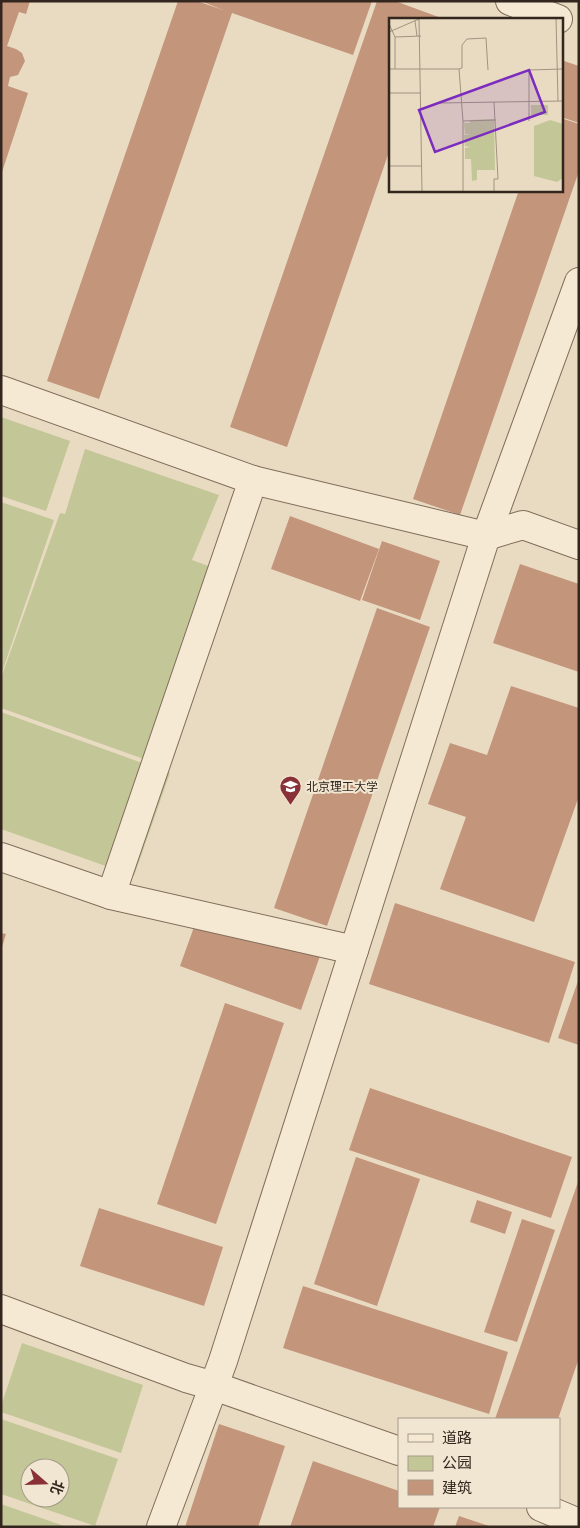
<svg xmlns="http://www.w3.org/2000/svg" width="580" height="1528" viewBox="0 0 580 1528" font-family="'PT Serif','Noto Sans SC',serif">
  <rect width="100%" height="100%" fill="#e9dbc2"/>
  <g fill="#c3c697" fill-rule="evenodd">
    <path d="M1 417 70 441 46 511 1 496Z"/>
    <path d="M85 449 219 495 192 560 236 576 169 768 1 708V678L60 513 65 514Z"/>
    <path d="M1 502 54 520 1 675Z"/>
    <path d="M1 712 170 773 134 876 1 829Z"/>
    <path d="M22 1343 143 1385 121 1453 1 1412V1406Z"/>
    <path d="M1 1419 118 1459 95 1526 1 1494ZM30 1468H60V1498H30Z"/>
    <path d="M1 1504 67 1527H1Z"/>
  </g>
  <g fill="#c3957b">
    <path d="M1 1H30L26 14 19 12 7 46 16 49 22 53 25 61 18 75 10 77 8 86 28 93 2 172Z"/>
    <path d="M178 1H197L223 10 201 1H372L353 55 232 13 99 399 47 381Z"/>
    <path d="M377 1H395L444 19H390V149L287 447 230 427Z"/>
    <path d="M561 60 579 66V123L561 117Z"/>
    <path d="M561 118 579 124V171L460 515 413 499 519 190H561Z"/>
    <path d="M290 516 379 549 360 601 271 569Z"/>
    <path d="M382 541 440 561 420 620 362 600Z"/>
    <path d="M520 564 579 584V672L493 643Z"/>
    <path d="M377 608 430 627 327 926 274 908Z"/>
    <path d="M511 686 579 708V796L534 922 440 889 466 817 428 804 450 743 487 755Z"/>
    <path d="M395 903 575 962 549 1043 369 984Z"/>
    <path d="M199 913 320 956 301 1010 180 966Z"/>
    <path d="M1 933 6 934 2 947H1Z"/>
    <path d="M578 981H579V1045L558 1038Z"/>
    <path d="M225 1003 284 1023 216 1224 157 1204Z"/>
    <path d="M370 1088 572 1157 551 1218 349 1150Z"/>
    <path d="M356 1157 420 1179 377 1306 314 1284Z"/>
    <path d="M578 1182 579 1358 558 1419H495Z"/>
    <path d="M477 1200 512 1212 505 1234 470 1222Z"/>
    <path d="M99 1208 223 1247 204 1306 80 1266Z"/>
    <path d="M522 1219 555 1230 517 1342 484 1332Z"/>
    <path d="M303 1286 508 1352 489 1414 283 1348Z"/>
    <path d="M219 1424 285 1446 258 1527H185Z"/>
    <path d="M313 1461 399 1491V1507H440L433 1527H290Z"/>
    <path d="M459 1516 489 1526V1527H455Z"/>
  </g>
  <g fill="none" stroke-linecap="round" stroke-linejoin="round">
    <defs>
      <g id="street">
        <path d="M510 1 558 19"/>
        <path d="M1 390 253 480 111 895"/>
        <path d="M253 480 486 536 523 525 579 545"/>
        <path d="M1 857 111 895 354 950"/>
        <path d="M1 1309 186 1378 214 1386 399 1451"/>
        <path d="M541 1507 579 1523"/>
        <path d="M161 1527 223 1361 486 536 579 282"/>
      </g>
    </defs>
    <use href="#street" stroke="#816d5b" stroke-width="30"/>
    <use href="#street" stroke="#f5e9d4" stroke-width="28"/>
  </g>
  <defs>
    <symbol id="university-pin" viewBox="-11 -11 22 30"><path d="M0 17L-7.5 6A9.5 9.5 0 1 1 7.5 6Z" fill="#8a3137" stroke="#f1e6d1"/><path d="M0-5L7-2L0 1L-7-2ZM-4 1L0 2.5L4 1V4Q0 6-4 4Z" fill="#fff"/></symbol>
  </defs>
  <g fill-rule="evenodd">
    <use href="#university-pin" x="278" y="774" width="25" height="34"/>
  </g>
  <g text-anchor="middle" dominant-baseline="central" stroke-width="4" stroke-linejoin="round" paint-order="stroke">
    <g font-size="12" fill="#32261e" stroke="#f1e6d1" text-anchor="start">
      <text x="306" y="786">北京理工大学</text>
    </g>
  </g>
  <g transform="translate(389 18)">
    <rect width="174" height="174" fill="#e9dbc2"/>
    <path d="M142 87H159V97H142ZM105 101 106 152H88V162L83 163 82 141H76V130L82 129 76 128 75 117H82L76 116 75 105H81V102ZM161 102 174 106V160L168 164 145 158V108Z" fill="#c3c697"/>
    <path fill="none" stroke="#a09380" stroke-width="1" d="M30 0 33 174M167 0 169 83M26 3 28 18M0 6 6 19 32 18M0 14 30 1M6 19V51M0 51H70L74 103M70 51 73 50V27L78 21 97 20 99 52M0 75H32M105 84 109 161H105V174M50 85 174 83M140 103V52L174 51M0 148H32M74 174V103L107 102"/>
    <path fill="#7b2cbf" fill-opacity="0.15" stroke="#7b2cbf" stroke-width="2.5" d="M140 52 156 94 46 134 30 92Z"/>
    <rect width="174" height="174" fill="none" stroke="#32261e" stroke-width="2.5"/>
  </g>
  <rect width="580" height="1528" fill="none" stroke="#32261e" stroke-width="5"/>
  <rect x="398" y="1418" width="162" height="90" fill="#f1e6d1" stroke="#a59989"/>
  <rect x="408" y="1434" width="25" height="8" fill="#f5e9d4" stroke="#a59989"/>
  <text x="442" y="1443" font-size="15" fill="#32261e">道路</text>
  <rect x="408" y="1456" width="25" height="15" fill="#c3c697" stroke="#a59989"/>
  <text x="442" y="1468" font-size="15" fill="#32261e">公园</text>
  <rect x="408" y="1480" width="25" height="15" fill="#c3957b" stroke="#a59989"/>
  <text x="442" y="1493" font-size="15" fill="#32261e">建筑</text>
  <g transform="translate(45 1483) rotate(110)"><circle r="24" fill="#f1e6d1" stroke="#a59989"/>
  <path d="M0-4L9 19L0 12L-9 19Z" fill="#8a3137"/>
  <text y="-8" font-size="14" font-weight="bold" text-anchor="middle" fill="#32261e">北</text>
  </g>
</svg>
